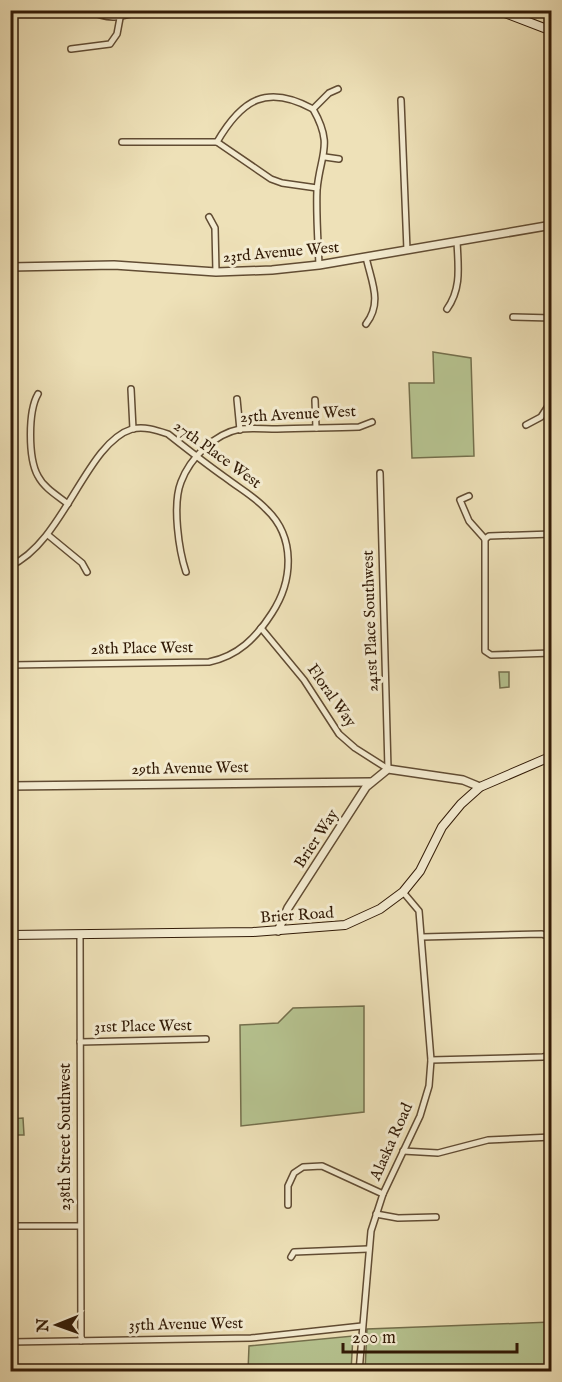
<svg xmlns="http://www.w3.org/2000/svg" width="562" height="1382" viewBox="0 0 562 1382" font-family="'IM FELL English',serif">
  <rect width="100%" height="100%" fill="#eee1b8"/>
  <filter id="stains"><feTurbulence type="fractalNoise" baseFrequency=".00333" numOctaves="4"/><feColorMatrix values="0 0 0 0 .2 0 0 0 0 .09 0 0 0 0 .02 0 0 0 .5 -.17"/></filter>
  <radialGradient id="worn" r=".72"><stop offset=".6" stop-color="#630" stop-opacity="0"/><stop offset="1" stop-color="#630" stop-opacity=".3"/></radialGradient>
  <g fill="#b6c390" stroke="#746f4c" stroke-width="1.5">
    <path d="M433 352 471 358 474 456 412 458 409 383H434Z"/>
    <path d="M499 672H509V687L500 688Z"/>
    <path d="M364 1006V1112L241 1126 240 1025 278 1023 293 1008Z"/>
    <path d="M23 1118 24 1135H11V1119Z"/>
    <path d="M551 1322V1371H365L367 1329Z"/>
    <path d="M353 1336 351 1371H248L249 1346Z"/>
  </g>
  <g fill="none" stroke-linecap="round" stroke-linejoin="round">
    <path stroke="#747a73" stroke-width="1.5" d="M128 1372 131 1368 134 1372"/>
    <defs>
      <g id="minor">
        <path d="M90 10C109 22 124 16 145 10"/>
        <path d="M10 11 11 10"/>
        <path d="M71 49 110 44 117 34 120 18"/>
        <path d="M401 100 407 250"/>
        <path d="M122 142H217L271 179 282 183 317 188"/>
        <path d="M217 142C242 99 267 84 313 109"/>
        <path d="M325 157 339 159"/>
        <path d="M209 217 215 228 216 272"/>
        <path d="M551 225 552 256"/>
        <path d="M366 257C371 281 383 302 366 324"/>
        <path d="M319 265C318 240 316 214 317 190 320 154 334 146 313 109L329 93 338 89"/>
        <path d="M447 309C462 288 458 266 457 241"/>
        <path d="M513 317 552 318"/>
        <path d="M131 389 133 429"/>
        <path d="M38 394C28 411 28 458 38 476 44 488 58 496 68 504"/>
        <path d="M237 399 240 430"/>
        <path d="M315 400 316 428"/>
        <path d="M526 425 541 417 552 400"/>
        <path d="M380 473 388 769"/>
        <path d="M469 496 460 500 469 521 485 539"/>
        <path d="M48 535 82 563 87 572"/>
        <path d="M485 539V651L491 655 552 653"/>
        <path d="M485 539 489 536 552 534"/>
        <path d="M10 566C64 542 86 443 132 429 144 426 156 430 168 434 187 449 206 464 226 478 239 488 255 497 266 509 296 537 293 581 272 613 256 638 238 656 209 662L10 665"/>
        <path d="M186 572C179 551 172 505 181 482 190 458 214 434 240 429 252 428 265 429 277 429 304 428 332 428 359 427L372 422"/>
        <path d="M261 628 304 680 339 734 355 748 388 769"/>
        <path d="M80 934 81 1341"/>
        <path d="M422 937 542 934 552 938"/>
        <path d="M80 1042 206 1039"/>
        <path d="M431 1060 543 1057 552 1054"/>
        <path d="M403 1151 438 1153 488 1140 552 1137"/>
        <path d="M288 1205V1186L294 1173 303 1167 322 1166 383 1194"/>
        <path d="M376 1214 398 1218 436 1217"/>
        <path d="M10 1226H80"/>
        <path d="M291 1257 294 1252 368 1249"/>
        <path d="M10 1342 251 1338 362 1326"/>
        <path d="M359 1372 371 1231 383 1194 420 1116 429 1086 431 1060 419 911 403 892"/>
      </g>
      <g id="tertiary">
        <path d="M10 267 114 265 216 272 272 270 319 265 552 225"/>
        <path d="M10 786 371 782"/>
        <path d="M278 931 288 908 366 787 388 769 463 780 480 787"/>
      </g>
      <g id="secondary">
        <path d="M497 10 552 31"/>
        <path d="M10 935 253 932 345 925 380 909 403 892 420 871 442 827 461 804 480 787 552 756"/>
      </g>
    </defs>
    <use href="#minor" stroke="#614c33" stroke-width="8"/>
    <use href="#tertiary" stroke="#614c33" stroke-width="10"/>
    <use href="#secondary" stroke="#321b07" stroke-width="10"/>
    <use href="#minor" stroke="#f4ecd1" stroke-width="5"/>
    <use href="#tertiary" stroke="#f4ecd1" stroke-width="7"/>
    <use href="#secondary" stroke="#f4ecd1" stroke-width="8"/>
  </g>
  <g text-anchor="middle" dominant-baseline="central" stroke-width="6" stroke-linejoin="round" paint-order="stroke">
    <g font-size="16" fill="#321b07" stroke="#f4ecd1">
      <text transform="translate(281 253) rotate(-5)">23rd Avenue West</text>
      <text transform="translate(298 415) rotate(-3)">25th Avenue West</text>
      <text transform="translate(217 455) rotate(36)">27th Place West</text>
      <text transform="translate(371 621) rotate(-92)">241st Place Southwest</text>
      <text transform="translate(142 649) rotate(-1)">28th Place West</text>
      <text transform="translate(331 696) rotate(55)">Floral Way</text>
      <text transform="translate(190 769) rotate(-1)">29th Avenue West</text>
      <text transform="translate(317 839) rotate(-57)">Brier Way</text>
      <text transform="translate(297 916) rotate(-4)">Brier Road</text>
      <text transform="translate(143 1027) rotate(-1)">31st Place West</text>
      <text transform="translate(66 1137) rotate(-90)">238th Street Southwest</text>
      <text transform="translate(392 1142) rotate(-66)">Alaska Road</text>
      <text transform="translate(186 1325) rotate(-1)">35th Avenue West</text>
    </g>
  </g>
  <rect width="562" height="1382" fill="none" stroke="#eee1b8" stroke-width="36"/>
  <rect x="12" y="12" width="538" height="1358" fill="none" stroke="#321b07" stroke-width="3"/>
  <rect x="18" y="18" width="526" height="1346" fill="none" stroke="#321b07" stroke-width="1.5"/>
  <g transform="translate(57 1325) rotate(269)" stroke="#f4ecd1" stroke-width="4.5" paint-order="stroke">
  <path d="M0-4.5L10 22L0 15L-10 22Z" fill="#321b07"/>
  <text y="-9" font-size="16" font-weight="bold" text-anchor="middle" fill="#321b07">N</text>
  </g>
  <path d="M343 1343v9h174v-9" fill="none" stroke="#321b07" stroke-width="3"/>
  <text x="352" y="1343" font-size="18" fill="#321b07" stroke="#f4ecd1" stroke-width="4.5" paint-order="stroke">200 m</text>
  <rect width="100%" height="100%" filter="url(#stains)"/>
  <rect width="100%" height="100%" fill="url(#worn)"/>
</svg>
